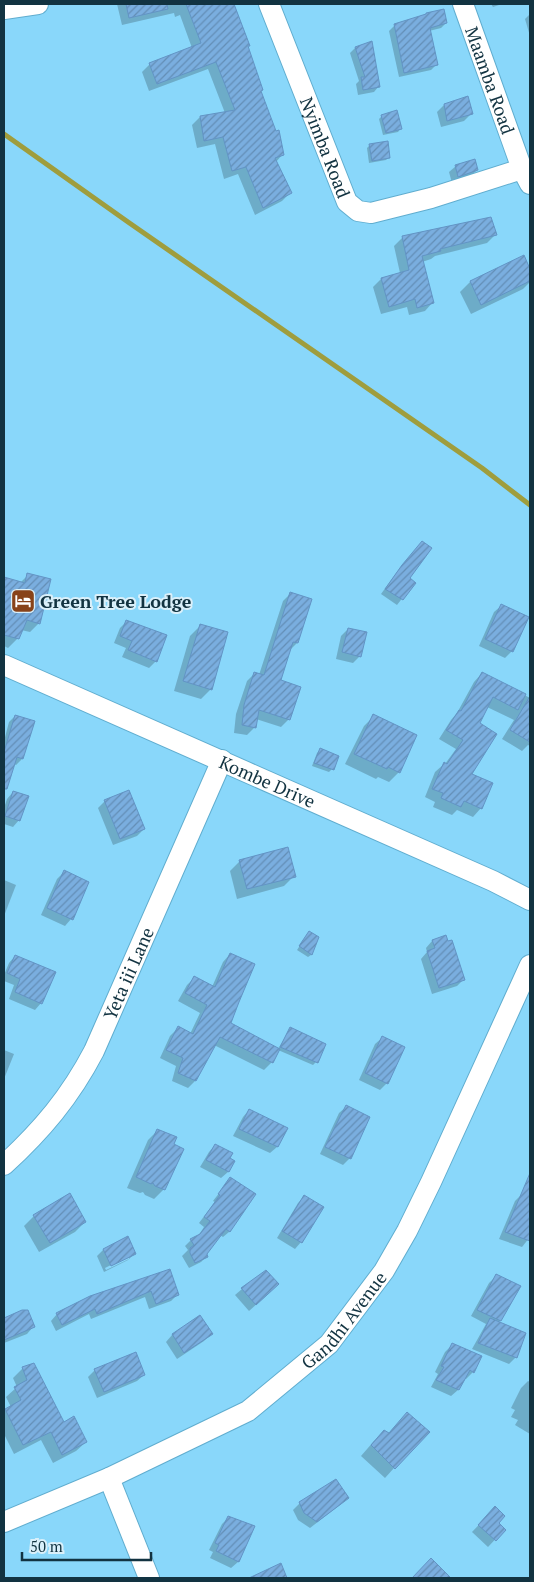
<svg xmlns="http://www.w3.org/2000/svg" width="534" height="1582" viewBox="0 0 534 1582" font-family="'PT Serif',serif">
  <defs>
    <pattern id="building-hatch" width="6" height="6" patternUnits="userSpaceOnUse" patternTransform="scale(1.25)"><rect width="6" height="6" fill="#7aaedf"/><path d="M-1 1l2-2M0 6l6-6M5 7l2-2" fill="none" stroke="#638eb6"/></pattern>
  </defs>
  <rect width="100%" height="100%" fill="#89d7fa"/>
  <g fill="#0003" fill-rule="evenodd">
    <path d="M117 4H232L248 45 247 47 260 92 282 155 276 162 290 193 282 201 255 215 238 174 224 179 215 144 197 148 192 125 200 117 225 113 208 69 149 91 142 72 150 64 192 48 180 15 175 17 174 13 122 25Z"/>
    <path d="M491 4H502L493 7Z"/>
    <path d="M530 14V36L525 19Z"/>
    <path d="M446 23 441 28 429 31 436 65 431 70 399 77 389 31 394 26Z"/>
    <path d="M355 48 379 86 374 92 358 95 356 84 359 81 350 53Z"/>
    <path d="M444 105 471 114 464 121 441 127 437 112Z"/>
    <path d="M382 116 401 128 398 132 383 135 379 119Z"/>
    <path d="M370 145 389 157 386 160 369 163 367 148Z"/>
    <path d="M456 166 477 170 470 177 452 183 449 172Z"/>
    <path d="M495 235 487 243 435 256 431 259 422 262 433 302 425 311 409 315 407 307 381 314 373 287 381 279 400 273 394 246 403 237Z"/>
    <path d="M523 257 530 272V282L523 289 471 314 460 292 470 282Z"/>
    <path d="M417 548 408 578 414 583 397 605 381 594 397 572Z"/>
    <path d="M28 575 39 623 30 632 21 630 18 638 8 648 4 646V578L20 583Z"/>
    <path d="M291 593 297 643 289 651 280 681 289 719 281 727 256 719 255 727 247 735 234 733 236 714 247 681 255 673 259 675 283 601Z"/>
    <path d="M501 606 512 651 505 658 479 646 494 612Z"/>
    <path d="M127 621 156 661 149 668 122 657 126 648 114 643 120 628Z"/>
    <path d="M200 626 211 689 201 699 174 691 190 636Z"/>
    <path d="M348 629 360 656 353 663 336 659 341 636Z"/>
    <path d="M482 673 530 698V746L528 745 522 751 502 739 514 720 487 707 478 723 470 774 481 808 473 817 457 810 452 815 433 807 435 802 425 797 435 772 444 764H445L456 749 439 739 451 720 457 713 474 682Z"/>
    <path d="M15 716 33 722 22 759 16 765 14 764 4 793V741L9 722Z"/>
    <path d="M374 716 399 772 389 782 378 777 376 779 345 764 364 726Z"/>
    <path d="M320 750 332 769 329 772 312 766 317 753Z"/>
    <path d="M13 792 19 820 13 827 4 824V808L7 799Z"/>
    <path d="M105 801 144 829 137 836 113 845 98 808Z"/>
    <path d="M240 861 294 876 284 886 237 899 230 871Z"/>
    <path d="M64 872 71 919 65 926 41 915 57 879Z"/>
    <path d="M4 880 16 885 4 916Z"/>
    <path d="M309 932 318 938 311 955 308 957 297 950Z"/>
    <path d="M432 941 464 979 457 986 432 994 421 959 427 952 426 948Z"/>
    <path d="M230 954V1024L278 1049 290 1029 316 1062 313 1065 278 1050 272 1062 264 1070 214 1045 195 1081 188 1088 172 1081 176 1066 160 1058 170 1036 178 1028 190 1034 200 1013 178 1001 187 985 194 978 212 987 223 962Z"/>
    <path d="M15 956 41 1003 35 1010 9 999 14 985 4 981V975L9 963Z"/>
    <path d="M382 1038 387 1083 380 1090 359 1080 375 1044Z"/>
    <path d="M4 1050 14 1054 4 1079Z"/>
    <path d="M346 1107 350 1158 343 1165 320 1154 339 1113Z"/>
    <path d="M249 1110 286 1128 277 1147 270 1153 233 1136 243 1117Z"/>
    <path d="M158 1130 164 1189 154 1199 145 1195 143 1192 140 1193 127 1188 148 1140Z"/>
    <path d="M215 1145 228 1158 233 1161 228 1172 221 1178 200 1167 209 1152Z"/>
    <path d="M230 1179 254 1195 229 1232 223 1237 220 1235 206 1254 207 1256 201 1262 189 1268 182 1256 188 1250 185 1246 191 1240 198 1236 204 1227 199 1223 215 1202 213 1201Z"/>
    <path d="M522 1194 530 1197V1237L522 1247 499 1239 515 1201Z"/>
    <path d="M304 1197 301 1242 295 1249 277 1238 298 1203Z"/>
    <path d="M34 1216 85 1222 75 1232 39 1252 24 1226Z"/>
    <path d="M103 1250 135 1253 128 1260 104 1272 97 1256ZM129 1256V1259L106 1270 105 1268Z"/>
    <path d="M169 1271 177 1295 171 1301 149 1309 145 1297 91 1319 89 1314 56 1331 51 1321 57 1314Z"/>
    <path d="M496 1276 500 1321 498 1323 516 1357 509 1364 472 1349 486 1324 471 1316 489 1283Z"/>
    <path d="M242 1289 271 1291 249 1311 235 1295Z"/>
    <path d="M26 1310 33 1327 27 1334 4 1343V1319Z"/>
    <path d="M200 1317 211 1334 204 1341 177 1359 166 1342 172 1335Z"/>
    <path d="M452 1345 480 1356 473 1372 466 1379 464 1377 458 1390 451 1396 431 1387 438 1374 435 1372 445 1352Z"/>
    <path d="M23 1368 63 1423 86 1442 76 1451 53 1463 41 1440 14 1454 4 1434V1412L11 1407 6 1397 17 1387 13 1378Z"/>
    <path d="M95 1370 144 1375 137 1381 97 1398 88 1377Z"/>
    <path d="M528 1381 530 1382V1434L515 1425 518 1420 511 1417 515 1410 511 1408 521 1388Z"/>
    <path d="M397 1424 394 1468 385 1478 361 1456 374 1441 388 1434Z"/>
    <path d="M300 1503 341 1504 310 1528 298 1520 293 1510Z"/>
    <path d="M495 1508 497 1523 504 1530 488 1547 472 1532Z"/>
    <path d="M228 1518 253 1527 238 1562 231 1568 210 1558 213 1552 209 1550 222 1524Z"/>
  </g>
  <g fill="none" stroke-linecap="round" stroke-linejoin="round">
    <path stroke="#9f9d3d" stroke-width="5" d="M4 134 128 222 482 468 530 505"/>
  </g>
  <g fill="url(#building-hatch)" stroke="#6294c5">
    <path d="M126 4H167L168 9 129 18Z"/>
    <path d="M186 4H234L250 46H248L263 90 261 91 276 131 279 130 284 155 275 158 292 193 263 208 246 167 232 171 223 137 204 141 200 116 235 110 216 62 157 84 149 63 201 43Z"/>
    <path d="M444 9 447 23 430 28 438 65 404 73 394 24 426 14V13Z"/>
    <path d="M372 41 380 87 363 90 361 77H365L355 47Z"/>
    <path d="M468 96 473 114 447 121 444 104Z"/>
    <path d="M397 110 402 129 386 133 381 115Z"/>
    <path d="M388 141 390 158 372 161 369 144Z"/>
    <path d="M475 159 478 170 458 177 455 165Z"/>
    <path d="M491 217 497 235 440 249 441 251 422 256 434 303 417 308 415 299 389 307 381 278 409 270 402 236Z"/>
    <path d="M524 255 530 269V281L481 305 470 281Z"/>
    <path d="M422 541 432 548 410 578 416 583 403 600 385 589 402 565Z"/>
    <path d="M27 573 51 579 40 624 27 620 19 639 4 635V577L25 583Z"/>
    <path d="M290 592 312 599 298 643 293 642 281 680 301 687 290 720 259 710 256 728 242 725 244 705 254 672 264 675Z"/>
    <path d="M501 604 529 617 513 652 485 639Z"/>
    <path d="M126 620 167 635 157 662 128 650 132 641 120 636Z"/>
    <path d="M200 624 228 632 212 690 183 681Z"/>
    <path d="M348 628 367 632 361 657 342 652Z"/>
    <path d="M482 672 526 694 518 710 493 697 480 723 497 734 472 774 493 783 482 809 464 801 461 807 441 798 443 793 432 789 444 762 447 764 463 740 446 730 459 710 461 711Z"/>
    <path d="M530 696V742L510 730Z"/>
    <path d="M373 714 417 735 400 773 388 767 387 769 354 754Z"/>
    <path d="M15 715 35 721 23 759 17 757 7 789H4V752Z"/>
    <path d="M320 748 339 756 334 770 314 763Z"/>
    <path d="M129 790 145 829 120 839 104 800Z"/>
    <path d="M13 791 29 796 20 821 5 816Z"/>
    <path d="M288 847 296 877 247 889 239 860Z"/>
    <path d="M64 870 89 882 73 920 47 908Z"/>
    <path d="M309 931 319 937 312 955 299 946Z"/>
    <path d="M446 935 448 941 452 940 465 980 439 988 427 951 435 948 432 940Z"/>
    <path d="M230 953 255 964 239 1002 231 1023 280 1049 273 1063 220 1037 196 1081 178 1073 183 1058 166 1050 178 1026 193 1034 207 1005 185 993 194 976 215 987Z"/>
    <path d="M15 955 56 972 42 1004 15 992 20 979 7 973Z"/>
    <path d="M290 1027 326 1044 318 1063 280 1047Z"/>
    <path d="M382 1036 405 1047 388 1084 365 1073Z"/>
    <path d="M346 1105 370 1117 351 1159 325 1147Z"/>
    <path d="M249 1109 288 1128 278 1147 239 1129Z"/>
    <path d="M157 1129 177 1137 174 1144 184 1149 165 1190 155 1186 153 1183 151 1184 136 1177Z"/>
    <path d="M215 1144 233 1153 230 1158 235 1161 229 1172 206 1160Z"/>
    <path d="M530 1173V1241L505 1232Z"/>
    <path d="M230 1177 256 1194 230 1232 226 1229 207 1254 208 1257 195 1263 190 1253V1248L194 1245 190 1239 200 1234 210 1221 204 1217 220 1195 218 1194Z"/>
    <path d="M70 1193 86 1222 50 1243 33 1215Z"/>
    <path d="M304 1195 324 1207 302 1243 282 1231Z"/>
    <path d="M128 1236 136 1254 111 1266 103 1249Z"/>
    <path d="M170 1269 179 1295 156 1304 151 1291 97 1314 95 1309 62 1325 56 1313 90 1296Z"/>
    <path d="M266 1270 279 1284 256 1305 241 1288Z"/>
    <path d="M496 1274 521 1286 501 1321 477 1310Z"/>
    <path d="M22 1310H28L35 1327 4 1340V1318Z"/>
    <path d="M200 1315 213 1334 184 1353 172 1334Z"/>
    <path d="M490 1318 526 1333 517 1358 478 1343Z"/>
    <path d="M452 1343 482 1356 474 1373 470 1370 459 1390 436 1380 444 1367 441 1366Z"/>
    <path d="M136 1352 145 1375 104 1392 94 1369Z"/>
    <path d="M34 1363 64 1422 74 1416 87 1442 62 1455 51 1432 23 1445 5 1409 21 1400 14 1387 27 1380 22 1367Z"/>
    <path d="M407 1412 430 1432 395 1469 371 1445 384 1430 389 1433Z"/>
    <path d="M336 1479 349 1498 317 1522 304 1513 299 1502Z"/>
    <path d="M495 1506 505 1516 499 1523 506 1530 496 1541 478 1525Z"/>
    <path d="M228 1516 255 1526 239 1562 216 1551 219 1545 215 1543Z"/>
    <path d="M431 1558 451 1578H412Z"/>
    <path d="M281 1563 287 1578H249Z"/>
  </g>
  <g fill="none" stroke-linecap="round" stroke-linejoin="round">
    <defs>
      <g id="street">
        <path id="s1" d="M269 4 347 202 358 211 371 213 431 198 522 169"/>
        <path id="s2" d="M463 4 522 169 530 184"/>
        <path d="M4 9 38 4"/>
        <path id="s3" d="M4 665 493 881 530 900"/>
        <path id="s4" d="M4 1165C42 1130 70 1097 94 1051L222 760"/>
        <path d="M109 1478 149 1578"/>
        <path id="s5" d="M4 1522 109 1478 248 1411 329 1344 384 1271 407 1231 431 1182 530 965"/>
      </g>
    </defs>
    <use href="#street" stroke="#60adcf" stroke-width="22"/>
    <use href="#street" stroke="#fff" stroke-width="20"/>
  </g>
  <defs>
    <symbol id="hotel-square" viewBox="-11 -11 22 22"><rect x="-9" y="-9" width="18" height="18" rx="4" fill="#88431a" stroke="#daf0fa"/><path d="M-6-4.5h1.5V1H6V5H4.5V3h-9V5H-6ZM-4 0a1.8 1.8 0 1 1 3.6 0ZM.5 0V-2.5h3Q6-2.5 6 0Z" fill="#fff"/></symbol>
  </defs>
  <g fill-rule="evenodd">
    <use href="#hotel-square" x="9" y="587" width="28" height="28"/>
  </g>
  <g text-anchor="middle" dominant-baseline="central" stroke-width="4" stroke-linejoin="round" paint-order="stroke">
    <g font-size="18" fill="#123341" stroke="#daf0fa">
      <text stroke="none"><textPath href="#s2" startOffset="81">Maamba Road</textPath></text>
      <text stroke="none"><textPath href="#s1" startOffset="154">Nyimba Road</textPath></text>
      <text stroke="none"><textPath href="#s3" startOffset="288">Kombe Drive</textPath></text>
      <text stroke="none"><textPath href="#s4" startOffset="231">Yeta iii Lane</textPath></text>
      <text stroke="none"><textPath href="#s5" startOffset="401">Gandhi Avenue</textPath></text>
    </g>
    <g font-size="18" font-weight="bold" fill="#123341" stroke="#daf0fa" text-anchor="start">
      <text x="40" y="601">Green Tree Lodge</text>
    </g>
  </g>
  <rect width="534" height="1582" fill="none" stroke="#123341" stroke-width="10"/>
  <path d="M22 1552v8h129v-8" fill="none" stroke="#123341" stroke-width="2.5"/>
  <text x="30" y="1552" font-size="15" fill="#123341" stroke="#daf0fa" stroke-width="4" paint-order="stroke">50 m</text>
</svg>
